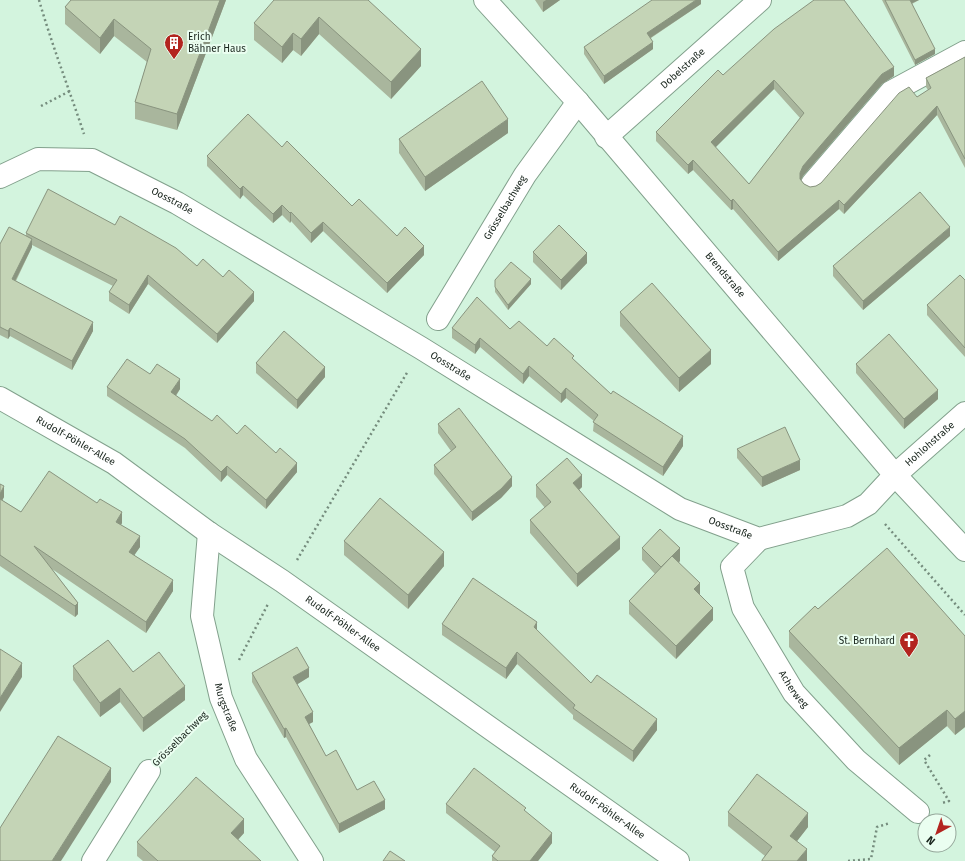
<svg xmlns="http://www.w3.org/2000/svg" width="965" height="861" viewBox="0 0 965 861" font-family="'Fira Sans',sans-serif">
  <rect width="100%" height="100%" fill="#d3f4de"/>
  <g fill="none" stroke-linecap="round" stroke-linejoin="round">
    <defs>
      <g id="minor">
        <path id="s1" d="M485 0 578 102 895 475 965 550"/>
        <path id="s2" d="M606 137 760 0"/>
        <path id="s3" d="M0 177 38 159 92 160 177 203 421 348 680 509 759 539 847 516 868 504 895 475 965 413"/>
        <path d="M812 184 891 92 965 52"/>
        <path id="s4" d="M438 319 525 175 578 102"/>
        <path id="s5" d="M0 398 114 463 209 533 282 581 678 861"/>
        <path id="s6" d="M209 533 202 616 221 698 246 759 312 861"/>
        <path id="s7" d="M759 539 732 567 743 608 794 693 856 760 918 812"/>
        <path d="M93 861 149 771"/>
      </g>
    </defs>
    <use href="#minor" stroke="#82a08c" stroke-width="24"/>
    <g stroke="#758c7d" stroke-width="2.5" stroke-dasharray="2 3" stroke-linecap="butt">
      <path d="M39 0C52 45 69 89 84 134"/>
      <path d="M41 106 70 91"/>
      <path d="M885 524 965 615"/>
      <path d="M297 560 408 371"/>
      <path d="M239 660 268 604"/>
      <path d="M166 753 201 719"/>
      <path d="M930 755 924 760 949 801 942 803"/>
      <path d="M848 861 871 859 877 827 890 823"/>
    </g>
    <use href="#minor" stroke="#fff" stroke-width="22"/>
  </g>
  <g fill="#a9b69d" fill-rule="evenodd">
    <path d="M71 0H226L177 130 135 119V102L147 62 114 36 100 54 65 24V7Z"/>
    <path d="M368 0 421 66 391 99 319 34 301 56 293 50 282 63 254 40V23Z"/>
    <path d="M535 0H560L543 12Z"/>
    <path d="M701 0V4L651 38 653 49 604 84 584 54V47Z"/>
    <path d="M882 0H919L912 4 935 54 915 65Z"/>
    <path d="M965 57V168L937 115 844 214 839 209 778 261 733 209 731 210 693 170 688 174 656 141V132L723 75 894 76 882 84 803 176 801 180 804 184 810 187 816 186 821 183 917 97 928 90 926 87V78ZM774 89 800 118 749 184 715 147Z"/>
    <path d="M508 133 425 191 399 153V139Z"/>
    <path d="M282 147 352 206 424 255 387 293 323 231 311 243 291 221 290 223 282 215 273 223 243 195 240 199 207 166V156Z"/>
    <path d="M115 225 197 266 223 277 254 301 217 343 148 284 129 314 109 301V292L113 286 32 245V247L16 281 93 331 72 370 10 336 8 339 0 335V244L26 236V233Z"/>
    <path d="M950 236 863 310 833 276V266Z"/>
    <path d="M533 252 587 263 561 290 533 262Z"/>
    <path d="M495 280 531 284 508 310 495 292Z"/>
    <path d="M965 280V357L927 315V305Z"/>
    <path d="M620 312 711 364 679 392 620 326Z"/>
    <path d="M452 328 510 329 547 346 574 360 611 394 683 446 663 476 593 431 594 421 566 398 561 403 529 376 523 384 480 347 475 354 452 338Z"/>
    <path d="M256 363 325 377 297 409 256 373Z"/>
    <path d="M856 364 938 399 904 429 856 373Z"/>
    <path d="M150 374 180 389 176 396 212 421 237 434 297 472 266 509 227 475 221 482 185 448 107 396V387Z"/>
    <path d="M438 424 512 486 501 498 472 521 434 474V465L451 451 438 433Z"/>
    <path d="M737 449 800 470 762 487 737 458Z"/>
    <path d="M0 484 4 497 2 500 21 512 122 523 121 525 140 547 134 555 173 591 146 633 52 569 78 603V614L75 617 0 566Z"/>
    <path d="M536 485 582 487 579 490 620 549 577 587 530 533V520L545 508 536 497Z"/>
    <path d="M344 541 444 566 408 609 344 555Z"/>
    <path d="M642 548 680 561 679 562 700 595 713 620 676 659 629 614V601L655 574 642 560Z"/>
    <path d="M818 609 965 636V727L955 735 947 726 899 765 789 647V631Z"/>
    <path d="M442 624 537 631 591 683 657 730 633 762 573 719V715L517 664 506 679 442 635Z"/>
    <path d="M73 666 185 700 143 732 120 702 100 717 73 680Z"/>
    <path d="M252 673 309 677 297 684 313 722 309 724 326 756 357 790 385 809 339 833 286 737 284 738 252 682Z"/>
    <path d="M446 804 526 812 552 843 538 861H492V856L495 852 446 813Z"/>
    <path d="M728 812 808 827 797 841 807 861H762L765 856 728 826Z"/>
    <path d="M244 833 238 840 261 861H143L137 856V842Z"/>
  </g>
  <g fill="#89947f">
    <path d="M220 0H226L177 130V114Z"/>
    <path d="M546 0H560L543 12V2Z"/>
    <path d="M696 0H701V4L647 40V33Z"/>
    <path d="M910 0H919L910 4Z"/>
    <path d="M319 17V34L301 56V39Z"/>
    <path d="M114 19V36L100 54V38Z"/>
    <path d="M293 33V50L282 63V47Z"/>
    <path d="M653 42V49L604 84V76Z"/>
    <path d="M421 49V66L391 99V82Z"/>
    <path d="M935 49V54L915 65V60Z"/>
    <path d="M894 67V76L882 84 803 176 800 182V173L803 166 882 74Z"/>
    <path d="M774 80V89L711 152V142Z"/>
    <path d="M937 106V115L844 214V205Z"/>
    <path d="M508 119V133L425 191V177Z"/>
    <path d="M693 160V170L688 174V165Z"/>
    <path d="M243 186V195L240 199V189Z"/>
    <path d="M733 199V209L731 210V201Z"/>
    <path d="M839 200V209L778 261V252Z"/>
    <path d="M282 205V215L273 223V214Z"/>
    <path d="M291 212V221L290 223V213Z"/>
    <path d="M323 222V231L311 243V233Z"/>
    <path d="M950 227V236L863 310V301Z"/>
    <path d="M32 239V247L12 287V279Z"/>
    <path d="M424 246V255L387 293V283Z"/>
    <path d="M587 253V263L561 290V280Z"/>
    <path d="M148 275V284L129 314V305Z"/>
    <path d="M531 279V284L508 310V305Z"/>
    <path d="M254 292V301L217 343V334Z"/>
    <path d="M93 322V331L72 370V361Z"/>
    <path d="M10 328V336L8 339V331Z"/>
    <path d="M480 338V347L475 354V345Z"/>
    <path d="M711 350V364L679 392V378Z"/>
    <path d="M529 366V376L523 384V374Z"/>
    <path d="M325 367V377L297 409V400Z"/>
    <path d="M180 379V389L171 402V392Z"/>
    <path d="M566 388V398L561 403V394Z"/>
    <path d="M938 390V399L904 429V419Z"/>
    <path d="M683 436V446L663 476V467Z"/>
    <path d="M800 460V470L762 487V477Z"/>
    <path d="M297 463V472L266 509V500Z"/>
    <path d="M227 466V475L221 482V472Z"/>
    <path d="M582 475V487L573 495V483Z"/>
    <path d="M512 477V486L501 498 472 521V512Z"/>
    <path d="M4 486V497L0 505V494Z"/>
    <path d="M122 512V523L116 533V522Z"/>
    <path d="M140 536V547L129 563V552Z"/>
    <path d="M620 537V549L577 587V574Z"/>
    <path d="M680 548V561L672 568V556Z"/>
    <path d="M444 552V566L408 609V595Z"/>
    <path d="M173 580V591L146 633V622Z"/>
    <path d="M700 583V595L694 589Z"/>
    <path d="M78 603V614L75 617V606Z"/>
    <path d="M713 608V620L676 659V646Z"/>
    <path d="M537 622V633L534 627Z"/>
    <path d="M517 652V664L506 679V668Z"/>
    <path d="M22 663V677L0 712V698Z"/>
    <path d="M309 668V677L293 687V677Z"/>
    <path d="M185 686V700L143 732V718Z"/>
    <path d="M120 688V702L100 717V703Z"/>
    <path d="M947 710V726L899 765V748Z"/>
    <path d="M965 711V727L955 735V719Z"/>
    <path d="M313 712V722L305 726V717Z"/>
    <path d="M657 719V730L633 762V751Z"/>
    <path d="M286 728V737L284 738V729Z"/>
    <path d="M111 768V782L61 861H52Z"/>
    <path d="M385 800V809L339 833V824Z"/>
    <path d="M808 813V827L790 850V836Z"/>
    <path d="M244 819V833L231 847V833Z"/>
    <path d="M552 833V843L538 861H530Z"/>
    <path d="M807 849V861H797Z"/>
  </g>
  <g fill="#c4d4b6" stroke="#89947f" fill-rule="evenodd">
    <path d="M71 0H220L177 114 135 102 151 49 114 19 100 38 65 7Z"/>
    <path d="M274 0H368L421 49 391 82 319 17 301 39 293 33 282 47 254 23Z"/>
    <path d="M652 0H696L647 33 653 42 604 76 584 47Z"/>
    <path d="M814 0H844L894 67 882 74 803 166 800 173V179L804 184 810 187 816 186 821 183 899 93 909 87 917 97 931 88 926 78 965 57V159L937 106 844 205 839 200 778 252 733 199 731 201 693 160 688 165 656 132 718 70 723 75 774 29ZM774 80 804 113 749 184 711 142Z"/>
    <path d="M885 0H910L935 49 915 60Z"/>
    <path d="M482 81 508 119 425 177 399 139Z"/>
    <path d="M248 114 282 147 287 141 352 206 359 199 397 236 405 227 424 246 387 283 323 222 311 233 291 212 290 213 282 205 273 214 243 186 240 189 207 156Z"/>
    <path d="M48 189 115 225 120 216 176 248 197 266 203 259 223 277 229 270 254 292 217 334 148 275 129 305 109 292 117 280 26 233Z"/>
    <path d="M920 192 950 227 863 301 833 266Z"/>
    <path d="M559 225 587 253 561 280 533 252Z"/>
    <path d="M9 227 32 239 12 279 93 322 72 361 10 328 8 331 0 327V244Z"/>
    <path d="M511 262 531 279 508 305 495 287V280Z"/>
    <path d="M960 275 965 280V348L927 305Z"/>
    <path d="M652 283 711 350 679 378 620 312Z"/>
    <path d="M477 297 510 329 519 321 547 346 554 338 574 356 572 358 611 394 613 391 683 436 663 467 593 422 598 415 566 388 561 394 529 366 523 374 480 338 475 345 452 328Z"/>
    <path d="M284 331 325 367 297 400 256 363Z"/>
    <path d="M889 334 938 390 904 419 856 364Z"/>
    <path d="M127 359 150 374 157 364 180 379 171 392 212 421 217 415 237 434 245 425 276 453 280 448 297 463 266 500 227 466 221 472 185 439 107 387Z"/>
    <path d="M459 408 512 477 501 489 472 512 434 465 456 447 438 424Z"/>
    <path d="M785 427 800 460 762 477 737 449Z"/>
    <path d="M567 458 582 475 573 483 620 537 577 574 530 520 551 502 536 485Z"/>
    <path d="M49 471 97 503 100 499 122 512 116 522 140 536 129 552 173 580 146 622 34 546 78 603 75 606 0 555V499L21 512Z"/>
    <path d="M0 484 4 486 0 494Z"/>
    <path d="M380 498 444 552 408 595 344 541Z"/>
    <path d="M660 529 680 548 672 556 700 583 694 589 713 608 676 646 629 601 672 556 661 567 642 548Z"/>
    <path d="M887 548 965 636V711L955 719 947 710 899 748 789 631 815 606 818 609Z"/>
    <path d="M473 578 537 622 534 627 591 683 597 675 657 719 633 751 573 708 575 705 517 652 506 668 442 624Z"/>
    <path d="M108 640 133 672 159 652 185 686 143 718 120 688 100 703 73 666Z"/>
    <path d="M297 647 309 668 293 677 313 712 305 717 326 756 336 750 357 790 374 781 385 800 339 824 286 728 284 729 252 673Z"/>
    <path d="M0 649 22 663 0 698Z"/>
    <path d="M58 736 111 768 52 861H0V828Z"/>
    <path d="M474 768 526 808 524 810 552 833 530 861H498L492 856 500 846 446 804Z"/>
    <path d="M757 774 808 813 790 836 807 849 797 861H762V860L772 847 728 812Z"/>
    <path d="M196 777 244 819 231 833 261 861H158L137 842Z"/>
    <path d="M390 851 405 861H383Z"/>
  </g>
  <defs>
    <symbol id="building-pin" viewBox="-11 -11 22 30"><path d="M0 17L-7.5 6A9.5 9.5 0 1 1 7.5 6Z" fill="#b3241f" stroke="#eafef0"/><path d="M-4-6H4V6H1V3H-1V6H-4ZM-2.5-4.3h1.7v1.8h-1.7ZM.8-4.3h1.7v1.8H.8ZM-2.5-1h1.7V.8h-1.7ZM.8-1h1.7V.8H.8Z" fill="#fff"/></symbol>
    <symbol id="church-pin" viewBox="-11 -11 22 30"><path d="M0 17L-7.5 6A9.5 9.5 0 1 1 7.5 6Z" fill="#b3241f" stroke="#eafef0"/><path d="M-1.2-6h2.4v3.5h3.3v2.4h-3.3V6h-2.4V-.1h-3.3v-2.4h3.3Z" fill="#fff"/></symbol>
  </defs>
  <g fill-rule="evenodd">
    <use href="#building-pin" x="163" y="32" width="22" height="30"/>
    <use href="#church-pin" x="898" y="630" width="22" height="30"/>
  </g>
  <g text-anchor="middle" dominant-baseline="central" stroke-width="4" stroke-linejoin="round" paint-order="stroke">
    <g font-size="10" fill="#18241c" stroke="#eafef0" text-anchor="start">
      <text x="188" y="37">Erich<tspan x="188" dy="12">Bähner Haus</tspan></text>
      <text x="895" y="641" text-anchor="end">St. Bernhard</text>
    </g>
    <g font-size="10" fill="#18241c" stroke="#eafef0">
      <text stroke="none"><textPath href="#s2" startOffset="103">Dobelstraße</textPath></text>
      <text stroke="none"><textPath href="#s3" startOffset="186">Oosstraße</textPath></text>
      <text stroke="none"><textPath href="#s4" startOffset="130">Grösselbachweg</textPath></text>
      <text stroke="none"><textPath href="#s1" startOffset="365">Brendstraße</textPath></text>
      <text stroke="none"><textPath href="#s3" startOffset="510">Oosstraße</textPath></text>
      <text stroke="none"><textPath href="#s5" startOffset="87">Rudolf-Pöhler-Allee</textPath></text>
      <text stroke="none"><textPath href="#s3" startOffset="1066">Hohlohstraße</textPath></text>
      <text stroke="none"><textPath href="#s3" startOffset="834">Oosstraße</textPath></text>
      <text stroke="none"><textPath href="#s5" startOffset="411">Rudolf-Pöhler-Allee</textPath></text>
      <text stroke="none"><textPath href="#s7" startOffset="177">Acherweg</textPath></text>
      <text stroke="none"><textPath href="#s6" startOffset="178">Murgstraße</textPath></text>
      <text transform="translate(180 739) rotate(-45)">Grösselbachweg</text>
      <text stroke="none"><textPath href="#s5" startOffset="735">Rudolf-Pöhler-Allee</textPath></text>
    </g>
  </g>
  <g transform="translate(937 833) rotate(220)"><circle r="19" fill="#eafef0" stroke="#96a79b"/>
  <path d="M0-3L7 15L0 10L-7 15Z" fill="#b3241f"/>
  <text y="-6" font-size="11" font-weight="bold" text-anchor="middle" fill="#18241c">N</text>
  </g>
</svg>
